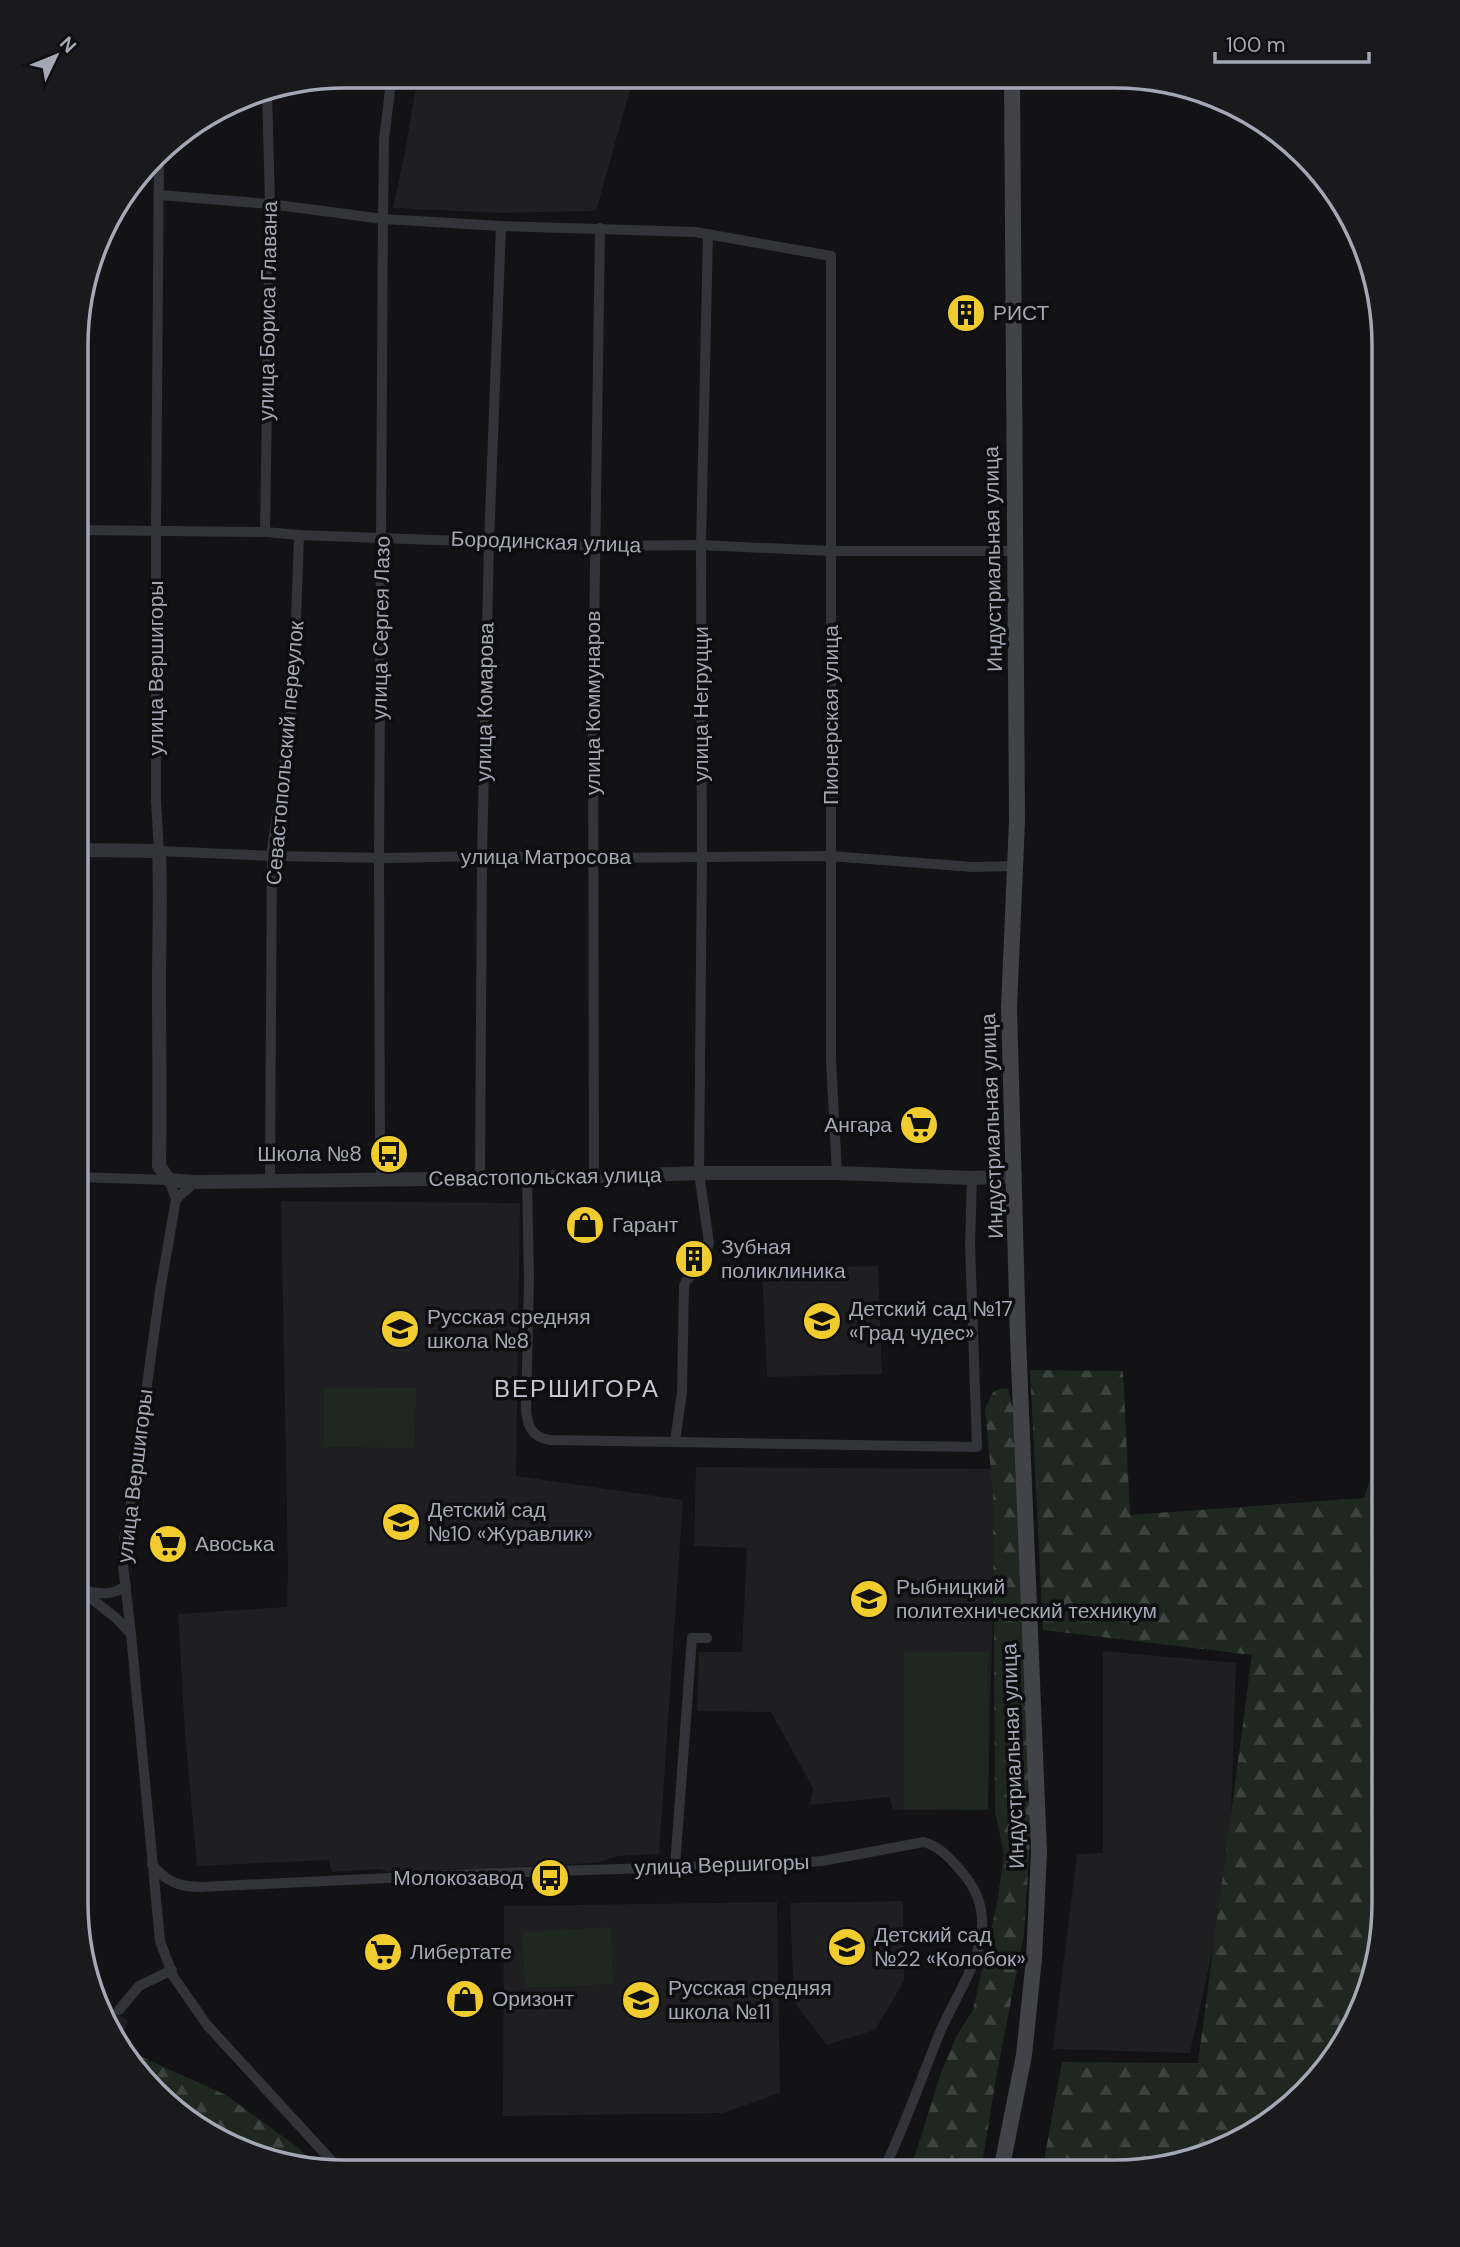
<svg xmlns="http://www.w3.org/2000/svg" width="1460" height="2247" viewBox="0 0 1460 2247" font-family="'DM Sans',sans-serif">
  <defs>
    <pattern id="forest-firs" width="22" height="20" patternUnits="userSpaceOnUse" patternTransform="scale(1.75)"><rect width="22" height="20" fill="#1f2721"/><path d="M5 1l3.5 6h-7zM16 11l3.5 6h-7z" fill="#3d443f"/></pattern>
  </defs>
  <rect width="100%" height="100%" fill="#131214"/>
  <g fill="#1f1e21">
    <path d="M418 75 634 76 596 211 500 213 393 208 405 152Z"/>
    <path d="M281 1201 520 1203 516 1476 683 1500 659 1854 618 1856 597 1863 387 1872 380 1869 332 1872 329 1860 197 1866 185 1733 178 1614 287 1607 288 1568Z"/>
    <path d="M878 1266 882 1374 767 1377 762 1269Z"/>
    <path d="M696 1467 996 1469 988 1810H893L889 1797 810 1805 813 1788 771 1712 697 1711 699 1652H742L747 1548 694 1546Z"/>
    <path d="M1103 1651 1236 1663 1229 1875 1190 2053 1053 2049 1077 1854 1103 1853Z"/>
    <path d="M903 1901 904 1981 875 2030 827 2045 794 2002 790 1903Z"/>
    <path d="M777 1902 780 2093 723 2113 503 2116 504 1906Z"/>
    <path d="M94 1998 128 2021 124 2031 102 2017 96 2006Z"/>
  </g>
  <g fill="#1f2721">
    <path d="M324 1387 416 1388 415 1448 324 1447Z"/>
    <path d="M904 1651 988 1652V1810L904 1809Z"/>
    <path d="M611 1927 613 1984 525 1988 522 1932Z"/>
  </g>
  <g fill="url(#forest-firs)">
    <path d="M1030 1370 1123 1371 1130 1515 1364 1498 1384 1438V1920L1370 1989 1339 2052 1280 2116 1219 2151 1116 2172H1042L1062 2062 1198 2063 1252 1655 1043 1630Z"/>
    <path d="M1002 1388 1008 1389 1017 1423 1031 1824 1024 1934 996 2078 981 2171H910L941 2073 957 2035 973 2010 997 1903 1004 1855 995 1811 993 1494 985 1409 993 1392Z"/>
    <path d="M107 2025 115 2030 131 2052 226 2095 300 2149 320 2170 310 2169 242 2151 181 2116 131 2067Z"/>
  </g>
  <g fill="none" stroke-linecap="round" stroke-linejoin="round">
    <g stroke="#333439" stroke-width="10">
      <path d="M159 152 156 531V801L159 851 272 856 388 858 482 856 593 858 830 856 973 867 1015 866"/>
      <path d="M159 195 270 204 383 219 501 226 695 232 831 256V1060L837 1173"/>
      <path d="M77 530 265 532 299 535 595 546 701 545 832 551H1014"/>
      <path d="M265 532 270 204 267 91"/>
      <path d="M76 1177 169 1180 176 1199"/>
      <path d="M594 1177 593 704 600 228"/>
      <path d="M480 1178 482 856 489 542 501 226"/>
      <path d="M527 1178 529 1279 526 1411C528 1427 532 1437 550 1440L675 1442 682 1392 684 1286 686 1281 703 1262 709 1243 699 1173 702 857 701 545 708 234"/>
      <path d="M270 1180 272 849 293 702 299 535"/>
      <path d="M383 1180 380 1166 379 858 383 219 384 139 392 75"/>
      <path d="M195 1182 176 1199 160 1291 130 1508 124 1539 123 1565 131 1634 160 1941 173 1976 207 2025 340 2170"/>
      <path d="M675 1442 977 1447 970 1244 972 1178"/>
      <path d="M82 1591 116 1618 131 1634"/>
      <path d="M86 1591C101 1594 114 1596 126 1585"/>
      <path d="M152 1864C165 1881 179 1887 200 1887L491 1873 777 1864 822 1861 924 1842C940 1847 950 1858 961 1871 1011 1927 960 1982 938 2037 920 2082 904 2128 883 2171"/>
      <path d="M675 1866 692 1638H707"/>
      <path d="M119 2010 139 1986 172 1970"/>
    </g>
    <path stroke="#333439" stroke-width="14" d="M77 850 159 851C161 895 159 938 159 982 159 1043 160 1105 159 1166L169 1180 195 1182 594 1177 699 1173H837L972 1178 1015 1176"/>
    <path stroke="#424249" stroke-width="16" d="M1001 2171 1024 2055 1034 1959 1039 1852 1018 1338 1009 1007 1017 821 1012 77"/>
  </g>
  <defs>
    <symbol id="building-disc" viewBox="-11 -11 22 22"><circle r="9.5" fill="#f0cc2f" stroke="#0e0d0f"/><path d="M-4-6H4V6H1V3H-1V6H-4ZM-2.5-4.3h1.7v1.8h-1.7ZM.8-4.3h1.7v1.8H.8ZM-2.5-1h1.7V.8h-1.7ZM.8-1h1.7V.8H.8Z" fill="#111"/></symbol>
    <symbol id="supermarket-disc" viewBox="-11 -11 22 22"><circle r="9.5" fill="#f0cc2f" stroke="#0e0d0f"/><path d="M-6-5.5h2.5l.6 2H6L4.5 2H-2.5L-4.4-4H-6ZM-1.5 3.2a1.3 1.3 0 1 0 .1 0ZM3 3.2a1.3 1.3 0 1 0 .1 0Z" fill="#111"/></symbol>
    <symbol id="bus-disc" viewBox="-11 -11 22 22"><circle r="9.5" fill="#f0cc2f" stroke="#0e0d0f"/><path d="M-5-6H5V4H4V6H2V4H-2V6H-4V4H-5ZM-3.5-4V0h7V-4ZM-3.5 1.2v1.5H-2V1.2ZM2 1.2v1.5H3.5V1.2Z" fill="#111"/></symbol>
    <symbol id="shop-disc" viewBox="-11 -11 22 22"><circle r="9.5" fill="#f0cc2f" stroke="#0e0d0f"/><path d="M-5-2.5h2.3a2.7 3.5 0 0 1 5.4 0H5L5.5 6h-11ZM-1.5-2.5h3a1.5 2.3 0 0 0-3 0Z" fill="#111"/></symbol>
    <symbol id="school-disc" viewBox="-11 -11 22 22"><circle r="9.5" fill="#f0cc2f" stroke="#0e0d0f"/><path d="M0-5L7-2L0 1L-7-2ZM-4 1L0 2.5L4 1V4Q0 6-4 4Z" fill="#111"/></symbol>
    <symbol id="university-disc" viewBox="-11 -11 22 22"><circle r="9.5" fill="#f0cc2f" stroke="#0e0d0f"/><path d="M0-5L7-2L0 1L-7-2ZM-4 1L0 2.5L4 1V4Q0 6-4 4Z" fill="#111"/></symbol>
  </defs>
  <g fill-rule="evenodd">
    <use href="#building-disc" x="944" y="291" width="44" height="44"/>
    <use href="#supermarket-disc" x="897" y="1103" width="44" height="44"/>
    <use href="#bus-disc" x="367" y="1132" width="44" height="44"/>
    <use href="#shop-disc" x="563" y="1203" width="44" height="44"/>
    <use href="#building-disc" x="672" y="1237" width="44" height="44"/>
    <use href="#school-disc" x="800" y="1299" width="44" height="44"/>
    <use href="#school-disc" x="378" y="1307" width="44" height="44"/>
    <use href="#school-disc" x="379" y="1500" width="44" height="44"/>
    <use href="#supermarket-disc" x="146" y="1522" width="44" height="44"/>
    <use href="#university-disc" x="847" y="1577" width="44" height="44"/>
    <use href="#bus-disc" x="528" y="1856" width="44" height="44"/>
    <use href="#school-disc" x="825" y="1925" width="44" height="44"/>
    <use href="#supermarket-disc" x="361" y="1930" width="44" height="44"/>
    <use href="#shop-disc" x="443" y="1977" width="44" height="44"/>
    <use href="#school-disc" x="619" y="1978" width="44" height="44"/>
  </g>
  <g text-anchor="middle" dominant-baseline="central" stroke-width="7" stroke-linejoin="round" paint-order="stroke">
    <g font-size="21" fill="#a4a7b4" stroke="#0e0d0f">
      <text transform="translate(268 311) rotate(-89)">улица Бориса Главана</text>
      <text transform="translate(546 542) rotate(2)">Бородинская улица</text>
      <text transform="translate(993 559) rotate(-91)">Индустриальная улица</text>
      <text transform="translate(381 628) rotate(-89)">улица Сергея Лазо</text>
      <text transform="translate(156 668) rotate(-90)">улица Вершигоры</text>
      <text transform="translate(485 702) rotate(-89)">улица Комарова</text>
      <text transform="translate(593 703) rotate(-90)">улица Коммунаров</text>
      <text transform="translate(701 704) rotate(-90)">улица Негруцци</text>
      <text transform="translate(831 715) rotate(-90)">Пионерская улица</text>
      <text transform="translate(285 753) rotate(-85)">Севастопольский переулок</text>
      <text x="546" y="857">улица Матросова</text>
      <text transform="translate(992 1126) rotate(-92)">Индустриальная улица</text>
      <text transform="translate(545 1177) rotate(-1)">Севастопольская улица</text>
      <text transform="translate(135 1476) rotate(-83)">улица Вершигоры</text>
      <text transform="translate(1013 1756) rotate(-92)">Индустриальная улица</text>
      <text transform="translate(722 1865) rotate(-2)">улица Вершигоры</text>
    </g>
    <g font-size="21" fill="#a4a7b4" stroke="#0e0d0f" text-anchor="start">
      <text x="993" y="313">РИСТ</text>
      <text x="892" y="1125" text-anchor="end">Ангара</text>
      <text x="362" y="1154" text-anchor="end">Школа №8</text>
      <text x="612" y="1225">Гарант</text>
      <text x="721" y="1247">Зубная<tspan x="721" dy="24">поликлиника</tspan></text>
      <text x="849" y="1309">Детский сад №17<tspan x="849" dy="24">«Град чудес»</tspan></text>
      <text x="427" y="1317">Русская средняя<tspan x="427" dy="24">школа №8</tspan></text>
      <text x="428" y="1510">Детский сад<tspan x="428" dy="24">№10 «Журавлик»</tspan></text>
      <text x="195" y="1544">Авоська</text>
      <text x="896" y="1587">Рыбницкий<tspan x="896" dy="24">политехнический техникум</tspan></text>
      <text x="523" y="1878" text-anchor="end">Молокозавод</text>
      <text x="874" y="1935">Детский сад<tspan x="874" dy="24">№22 «Колобок»</tspan></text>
      <text x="410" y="1952">Либертате</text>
      <text x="668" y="1988">Русская средняя<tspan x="668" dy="24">школа №11</tspan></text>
      <text x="492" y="1999">Оризонт</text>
    </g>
    <g font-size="24" letter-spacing="2" fill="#c5c6d1" stroke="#0e0d0f">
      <text x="577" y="1388">ВЕРШИГОРА</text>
    </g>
  </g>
  <path d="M0 0H1460V2247H0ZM345 88H1115A257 257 0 0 1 1372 345V1903A257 257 0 0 1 1115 2160H345A257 257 0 0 1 88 1903V345A257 257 0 0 1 345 88Z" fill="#1a191c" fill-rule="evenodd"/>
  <path fill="none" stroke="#a4a7b4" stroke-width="3.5" d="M345 88H1115A257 257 0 0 1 1372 345V1903A257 257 0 0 1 1115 2160H345A257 257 0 0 1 88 1903V345A257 257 0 0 1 345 88Z"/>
  <g transform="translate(56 56) rotate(47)" stroke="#0e0d0f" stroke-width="5" paint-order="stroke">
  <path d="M0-5L12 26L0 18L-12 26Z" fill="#a4a7b4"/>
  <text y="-10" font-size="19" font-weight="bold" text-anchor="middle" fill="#a4a7b4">N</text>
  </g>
  <path d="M1215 52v10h154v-10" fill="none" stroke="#a4a7b4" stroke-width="3.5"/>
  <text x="1226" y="52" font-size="21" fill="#a4a7b4" stroke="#0e0d0f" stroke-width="5" paint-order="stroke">100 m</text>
</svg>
